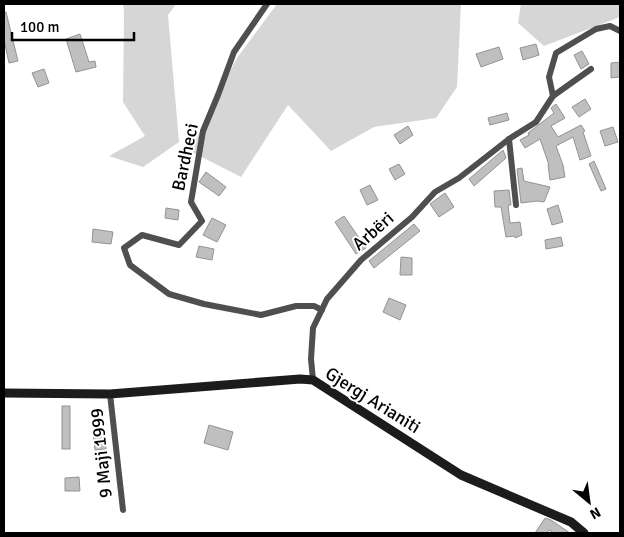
<svg xmlns="http://www.w3.org/2000/svg" width="624" height="537" viewBox="0 0 624 537" font-family="Signika,sans-serif">
  <rect width="100%" height="100%" fill="#fff"/>
  <g fill="#d6d6d6">
    <path d="M123 4H176L168 15 179 142 143 167 109 156 145 136 123 102 124 11Z"/>
    <path d="M277 4H461L457 87 436 118 374 127 331 151 288 105 241 177 190 151 237 58Z"/>
    <path d="M521 4H620V17L544 46 518 23Z"/>
  </g>
  <g fill="#bfbfbf" stroke="#939393">
    <path d="M4 12H6L18 61 9 63 4 40Z"/>
    <path d="M80 34 89 62 95 61 96 67 76 72 66 39Z"/>
    <path d="M536 44 539 55 523 60 520 48Z"/>
    <path d="M499 47 503 59 481 67 476 54Z"/>
    <path d="M582 51 589 64 581 69 574 55Z"/>
    <path d="M620 62V77L611 78V63Z"/>
    <path d="M44 69 49 83 38 87 32 73Z"/>
    <path d="M585 99 591 109 579 117 572 107Z"/>
    <path d="M556 104 565 118 551 126 558 137 581 125 585 131 583 132 591 156 580 160 573 137 556 146 563 165 565 177 550 180 548 165H549L540 139 525 148 520 140 529 135 528 133 554 113 551 108Z"/>
    <path d="M507 113 509 120 490 125 488 118Z"/>
    <path d="M408 126 413 135 400 144 394 135Z"/>
    <path d="M613 127 618 142 605 146 600 131Z"/>
    <path d="M503 150 506 158 474 186 469 179Z"/>
    <path d="M594 161 606 189 601 191 589 164Z"/>
    <path d="M399 164 405 174 395 180 389 169Z"/>
    <path d="M522 168 524 181 550 187 544 202 537 201 521 203 517 169Z"/>
    <path d="M206 172 226 187 219 196 199 182Z"/>
    <path d="M370 185 378 200 367 205 360 190Z"/>
    <path d="M509 190 511 205H508L510 223 520 222 522 235 515 238V236L506 237 501 207H495L494 191Z"/>
    <path d="M445 193 454 207 439 217 430 204Z"/>
    <path d="M558 205 563 222 552 225 547 209Z"/>
    <path d="M166 208 179 210 178 220 165 218Z"/>
    <path d="M344 216 366 248 356 254 335 222Z"/>
    <path d="M212 218 226 225 217 242 203 235Z"/>
    <path d="M414 224 420 231 374 268 369 261Z"/>
    <path d="M93 229 113 232 111 244 92 242Z"/>
    <path d="M561 237 563 246 546 249 545 240Z"/>
    <path d="M199 246 214 249 212 260 196 257Z"/>
    <path d="M401 257 412 258V275H400Z"/>
    <path d="M389 298 406 305 400 320 383 312Z"/>
    <rect x="62" y="406" width="8" height="43"/>
    <path d="M209 425 233 432 228 450 204 443Z"/>
    <path d="M104 431 106 449 95 450 93 432Z"/>
    <path d="M79 477 80 491H65V478Z"/>
    <path d="M545 518 551 520 570 533H554L549 530 547 533H535Z"/>
  </g>
  <g fill="none" stroke-linecap="round" stroke-linejoin="round">
    <g stroke="#4f4f4f" stroke-width="6">
      <path d="M267 4 234 52 218 95 203 131 191 202 202 221 179 245 142 235 124 248 130 265 169 294 204 304 261 315 296 306H314L322 310"/>
      <path d="M553 96 549 77 556 53 596 29 610 26 620 31"/>
      <path d="M509 139 516 205"/>
      <path d="M313 380 311 359 313 328 327 299 361 260 412 217 435 192 459 178 509 139 536 122 553 96 591 69"/>
      <path d="M110 394 123 510"/>
    </g>
    <path stroke="#1c1c1c" stroke-width="9" d="M4 393 110 394 300 379 313 380 461 475 571 522 584 533"/>
  </g>
  <g text-anchor="middle" dominant-baseline="central" stroke-width="4" stroke-linejoin="round" paint-order="stroke">
    <g font-size="18" fill="#000" stroke="#fff">
      <text transform="translate(185 157) rotate(-78)">Bardheci</text>
      <text transform="translate(373 231) rotate(-41)">Arbëri</text>
      <text transform="translate(373 400) rotate(32)">Gjergj Arianiti</text>
      <text transform="translate(101 453) rotate(-96)">9 Maji 1999</text>
    </g>
  </g>
  <rect width="624" height="537" fill="none" stroke="#000000" stroke-width="10"/>
  <g transform="translate(589 502) rotate(151)" stroke="#ffffff" stroke-width="4" paint-order="stroke">
  <path d="M0-4L9 19L0 12L-9 19Z" fill="#000000"/>
  <text y="-8" font-size="14" font-weight="bold" text-anchor="middle" fill="#000000">N</text>
  </g>
  <path d="M12 32v8h122v-8" fill="none" stroke="#000000" stroke-width="2.5"/>
  <text x="20" y="32" font-size="15" fill="#000000" stroke="#ffffff" stroke-width="4" paint-order="stroke">100 m</text>
</svg>
